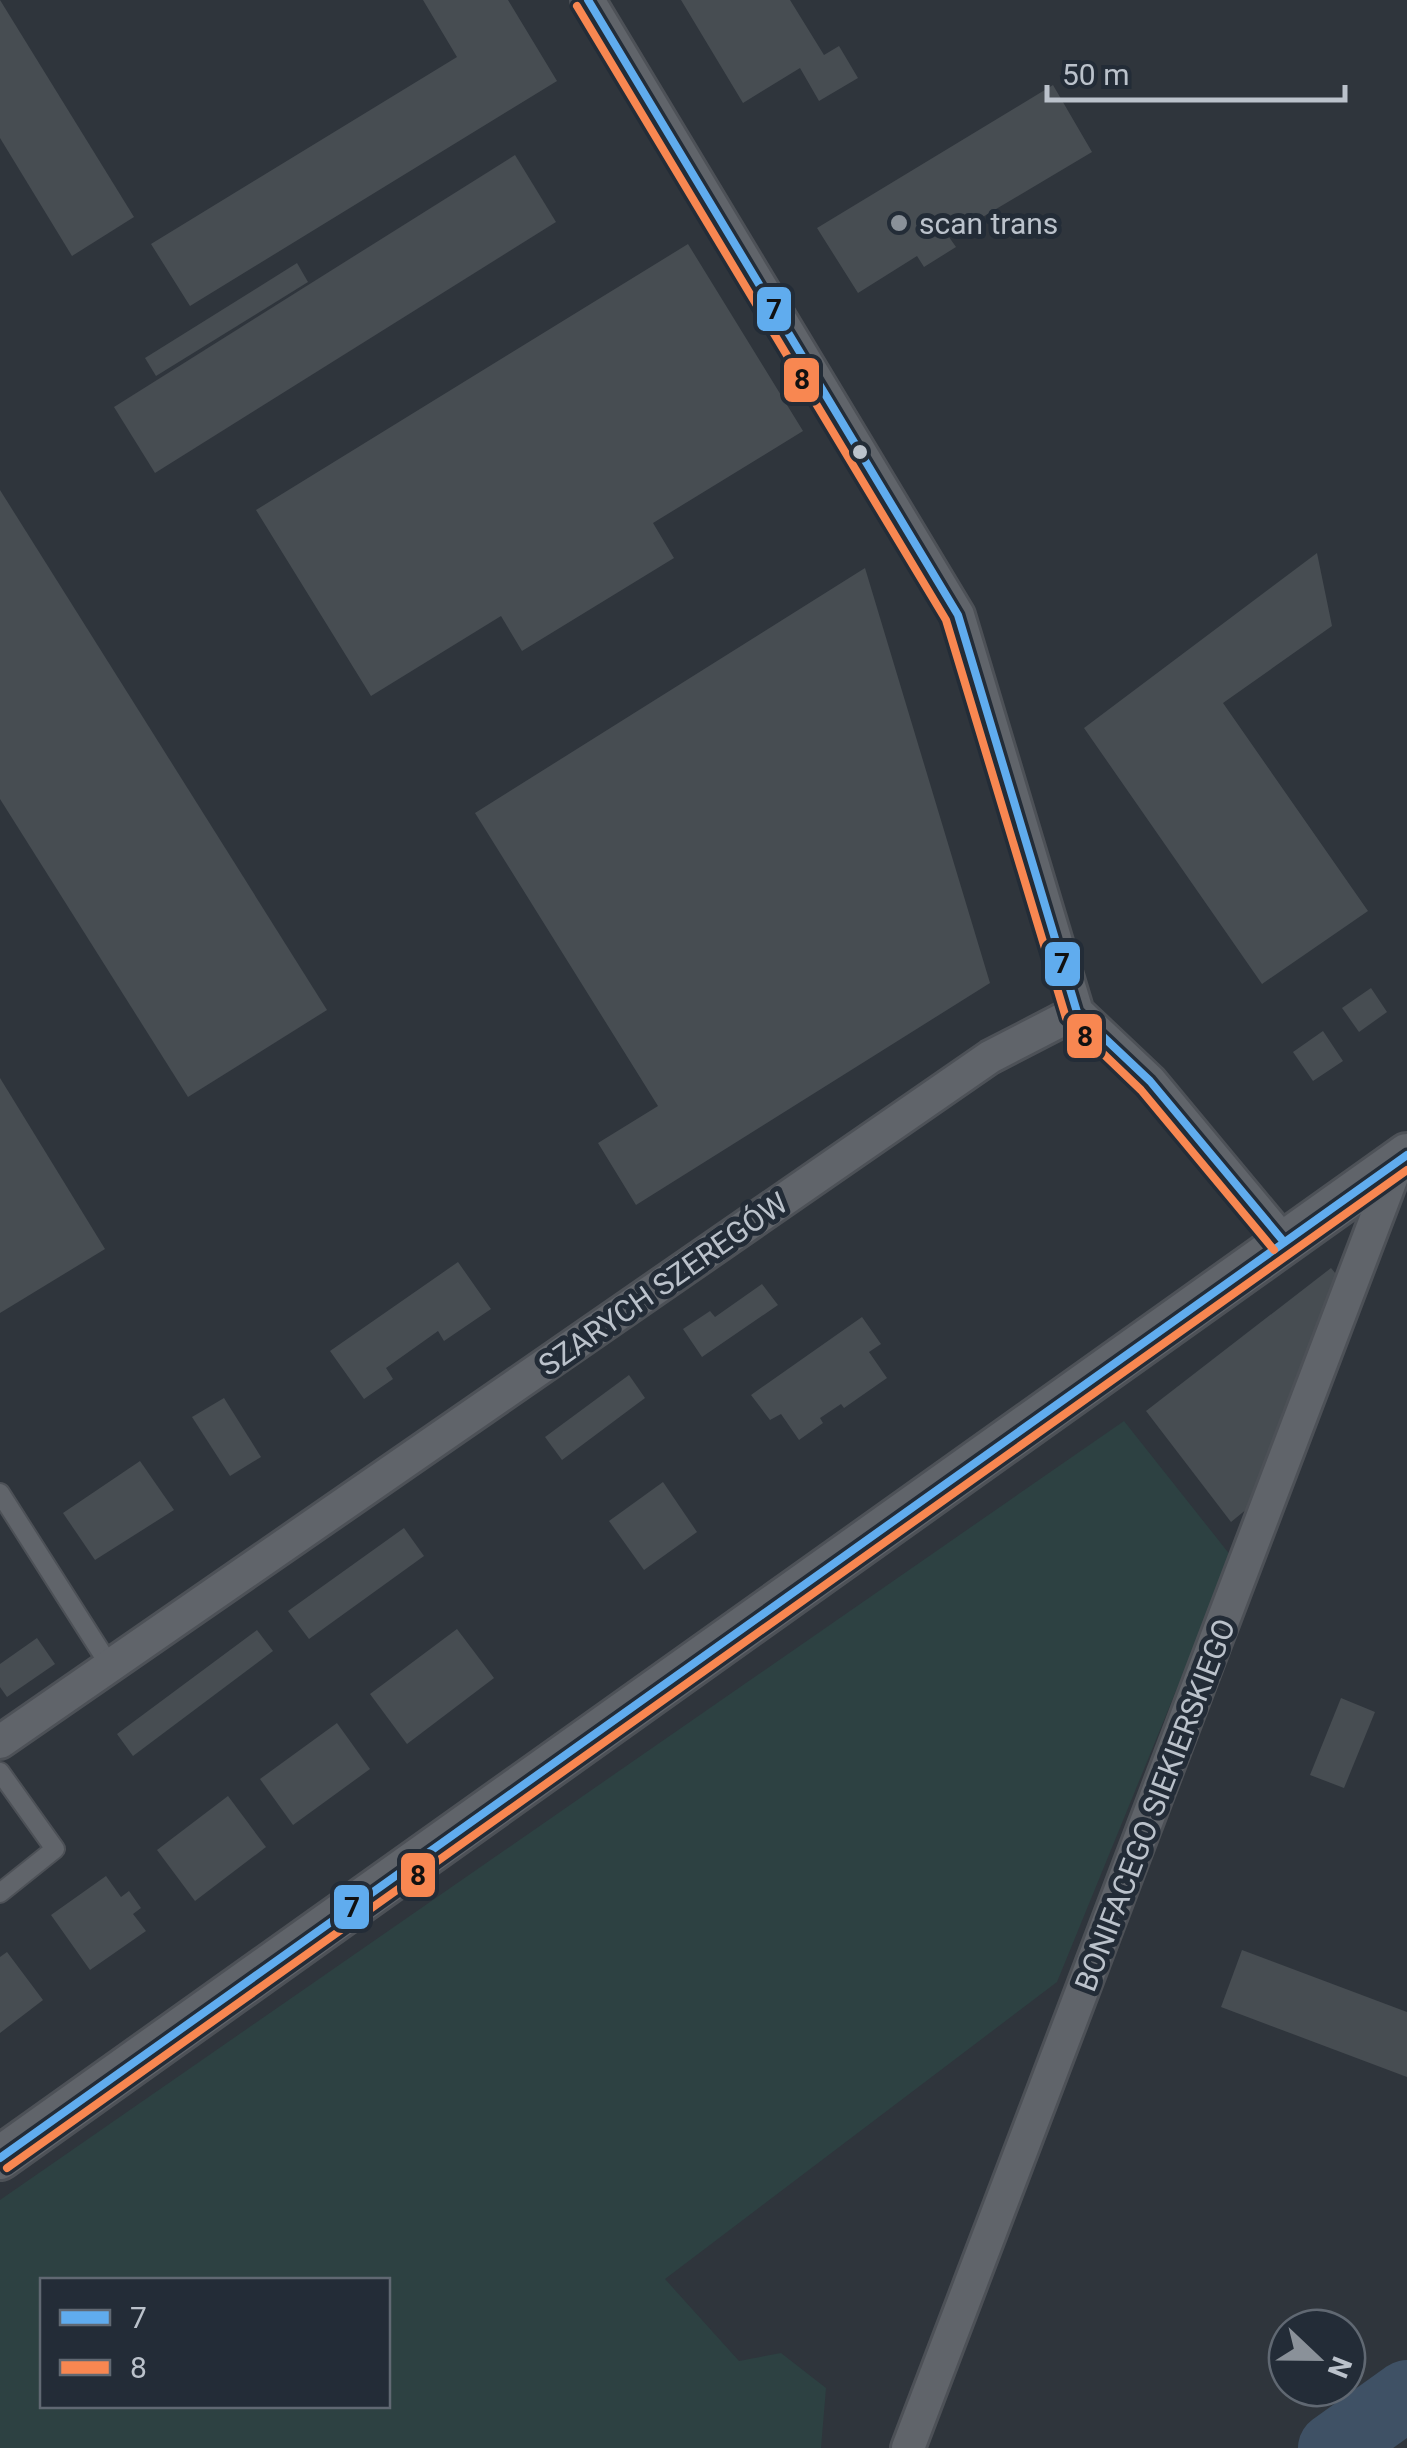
<svg xmlns="http://www.w3.org/2000/svg" width="1407" height="2448" viewBox="0 0 1407 2448" font-family="Roboto,sans-serif">
  <rect width="100%" height="100%" fill="#2f353c"/>
  <path fill="#2d4142" fill-rule="evenodd" d="M1124 1421 1231 1556 1057 1982 665 2279 739 2361 781 2353 826 2388 821 2448H0V2200ZM42 2280H388V2406H42Z"/>
  <g fill="none" stroke-linecap="round" stroke-linejoin="round">
    <path stroke="#3f5165" stroke-width="70" d="M1333 2448 1407 2395"/>
  </g>
  <g fill="#474d52">
    <path d="M0 0 134 217 72 256 0 138Z"/>
    <path d="M423 0H508L557 81 190 306 151 244 457 57Z"/>
    <path d="M681 0H790L824 55 839 46 858 78 819 101 800 68 743 103Z"/>
    <path d="M1053 85 1092 152 949 237 956 247 924 267 917 256 858 293 817 228Z"/>
    <path d="M515 155 556 222 155 473 114 407Z"/>
    <path d="M688 244 803 431 653 523 674 558 522 651 501 616 371 696 256 510Z"/>
    <path d="M297 263 308 282 156 376 145 358Z"/>
    <path d="M0 490 327 1010 188 1097 0 799Z"/>
    <path d="M1317 553 1332 626 1223 703 1368 911 1262 984 1084 728Z"/>
    <path d="M865 568 990 983 636 1205 598 1143 658 1106 475 813Z"/>
    <path d="M1371 988 1387 1012 1359 1032 1342 1008Z"/>
    <path d="M1323 1031 1343 1061 1313 1081 1293 1052Z"/>
    <path d="M0 1078 105 1249 0 1313Z"/>
    <path d="M458 1262 491 1309 444 1341 438 1331 386 1368 393 1379 364 1399 330 1351Z"/>
    <path d="M1331 1268 1341 1280 1253 1504 1231 1522 1146 1411Z"/>
    <path d="M762 1284 778 1305 702 1357 683 1329 710 1311 715 1317Z"/>
    <path d="M862 1317 881 1344 869 1352 887 1378 844 1408 841 1404 820 1418 823 1423 799 1440 781 1414 770 1420 751 1395Z"/>
    <path d="M629 1375 645 1398 562 1460 545 1437Z"/>
    <path d="M224 1398 261 1457 230 1476 192 1417Z"/>
    <path d="M140 1461 174 1510 95 1560 63 1513Z"/>
    <path d="M663 1482 697 1532 644 1570 609 1521Z"/>
    <path d="M404 1528 424 1556 309 1639 288 1611Z"/>
    <path d="M457 1629 494 1678 407 1744 370 1694Z"/>
    <path d="M257 1630 273 1651 133 1756 117 1734Z"/>
    <path d="M37 1638 55 1664 7 1697 0 1687V1664Z"/>
    <path d="M1341 1698 1375 1712 1344 1788 1310 1775Z"/>
    <path d="M337 1723 370 1769 293 1825 260 1779Z"/>
    <path d="M228 1796 266 1847 195 1901 157 1850Z"/>
    <path d="M106 1876 121 1897 129 1891 141 1908 133 1914 146 1931 90 1970 51 1915Z"/>
    <path d="M1242 1950 1407 2012V2077L1221 2007Z"/>
    <path d="M7 1952 43 2000 0 2033V1957Z"/>
  </g>
  <g fill="none" stroke-linecap="round" stroke-linejoin="round">
    <defs>
      <g id="service">
        <path d="M0 1493 110 1666"/>
        <path d="M0 1772 55 1849 0 1893"/>
      </g>
      <g id="minor">
        <path d="M588 0 958 615 1077 1012 1150 1081 1284 1242"/>
        <path d="M0 1742 990 1057 1077 1012"/>
        <path d="M908 2448 1398 1161"/>
      </g>
      <path id="tertiary" d="M0 2158 1407 1155"/>
    </defs>
    <use href="#service" stroke="#4d5157" stroke-width="22"/>
    <use href="#minor" stroke="#4d5157" stroke-width="38"/>
    <use href="#tertiary" stroke="#4d5157" stroke-width="48"/>
    <use href="#service" stroke="#60646a" stroke-width="18"/>
    <use href="#minor" stroke="#60646a" stroke-width="32"/>
    <use href="#tertiary" stroke="#60646a" stroke-width="42"/>
    <defs>
      <g id="bus-1">
        <path d="M588 0 958 615 1077 1012 1150 1081 1284 1242"/>
        <path d="M0 2158 1407 1155"/>
      </g>
      <g id="bus-2">
        <path d="M577 6 946 620 1066 1018 1141 1090 1274 1250"/>
        <path d="M7 2168 1407 1170"/>
      </g>
    </defs>
    <use href="#bus-1" stroke="#232c37" stroke-width="15"/>
    <use href="#bus-2" stroke="#232c37" stroke-width="15"/>
    <use href="#bus-1" stroke="#60acee" stroke-width="8"/>
    <use href="#bus-2" stroke="#f88751" stroke-width="8"/>
  </g>
  <circle fill="#8a9199" stroke="#232c37" stroke-width="4" cx="899" cy="223" r="10"/>
  <circle fill="#bbc2cb" stroke="#232c37" stroke-width="4" cx="860" cy="452" r="9"/>
  <g text-anchor="middle" dominant-baseline="central" stroke-width="10" stroke-linejoin="round" paint-order="stroke">
    <g font-size="30" fill="#bbc2cb" stroke="#232c37" text-anchor="start">
      <text x="919" y="223">scan trans</text>
    </g>
    <g font-size="30" fill="#bbc2cb" stroke="#232c37">
      <text transform="translate(663 1284) rotate(-35)">SZARYCH SZEREGÓW</text>
      <text transform="translate(1155 1805) rotate(-69)">BONIFACEGO SIEKIERSKIEGO</text>
    </g>
  </g>
  <g stroke="#232c37" stroke-width="4">
    <rect x="755" y="285" width="38" height="48" rx="10" fill="#60acee"/>
    <rect x="782" y="356" width="39" height="48" rx="10" fill="#f88751"/>
    <rect x="1043" y="940" width="39" height="48" rx="10" fill="#60acee"/>
    <rect x="1065" y="1012" width="39" height="48" rx="10" fill="#f88751"/>
    <rect x="399" y="1851" width="38" height="48" rx="10" fill="#f88751"/>
    <rect x="332" y="1883" width="39" height="48" rx="10" fill="#60acee"/>
  </g>
  <g font-size="28" text-anchor="middle" font-weight="bold" fill="#111">
    <text x="774" y="319">7</text>
    <text x="802" y="389">8</text>
    <text x="1062" y="973">7</text>
    <text x="1085" y="1046">8</text>
    <text x="418" y="1885">8</text>
    <text x="352" y="1917">7</text>
  </g>
  <rect x="40" y="2278" width="350" height="130" fill="#232c37" stroke="#606872" stroke-width="2.5"/>
  <rect x="60" y="2310" width="50" height="15" fill="#60acee" stroke="#606872" stroke-width="2.5"/>
  <text x="130" y="2328" font-size="30" fill="#bbc2cb">7</text>
  <rect x="60" y="2360" width="50" height="15" fill="#f88751" stroke="#606872" stroke-width="2.5"/>
  <text x="130" y="2378" font-size="30" fill="#bbc2cb">8</text>
  <g transform="translate(1317 2358) rotate(112)"><circle r="48" fill="#232c37" stroke="#606872" stroke-width="2.5"/>
  <path d="M0-8L18 38L0 25L-18 38Z" fill="#8a9199"/>
  <text y="-15" font-size="28" font-weight="bold" text-anchor="middle" fill="#bbc2cb">N</text>
  </g>
  <path d="M1047 85v15h298v-15" fill="none" stroke="#bbc2cb" stroke-width="5"/>
  <text x="1062" y="85" font-size="30" fill="#bbc2cb" stroke="#232c37" stroke-width="8" paint-order="stroke">50 m</text>
</svg>
